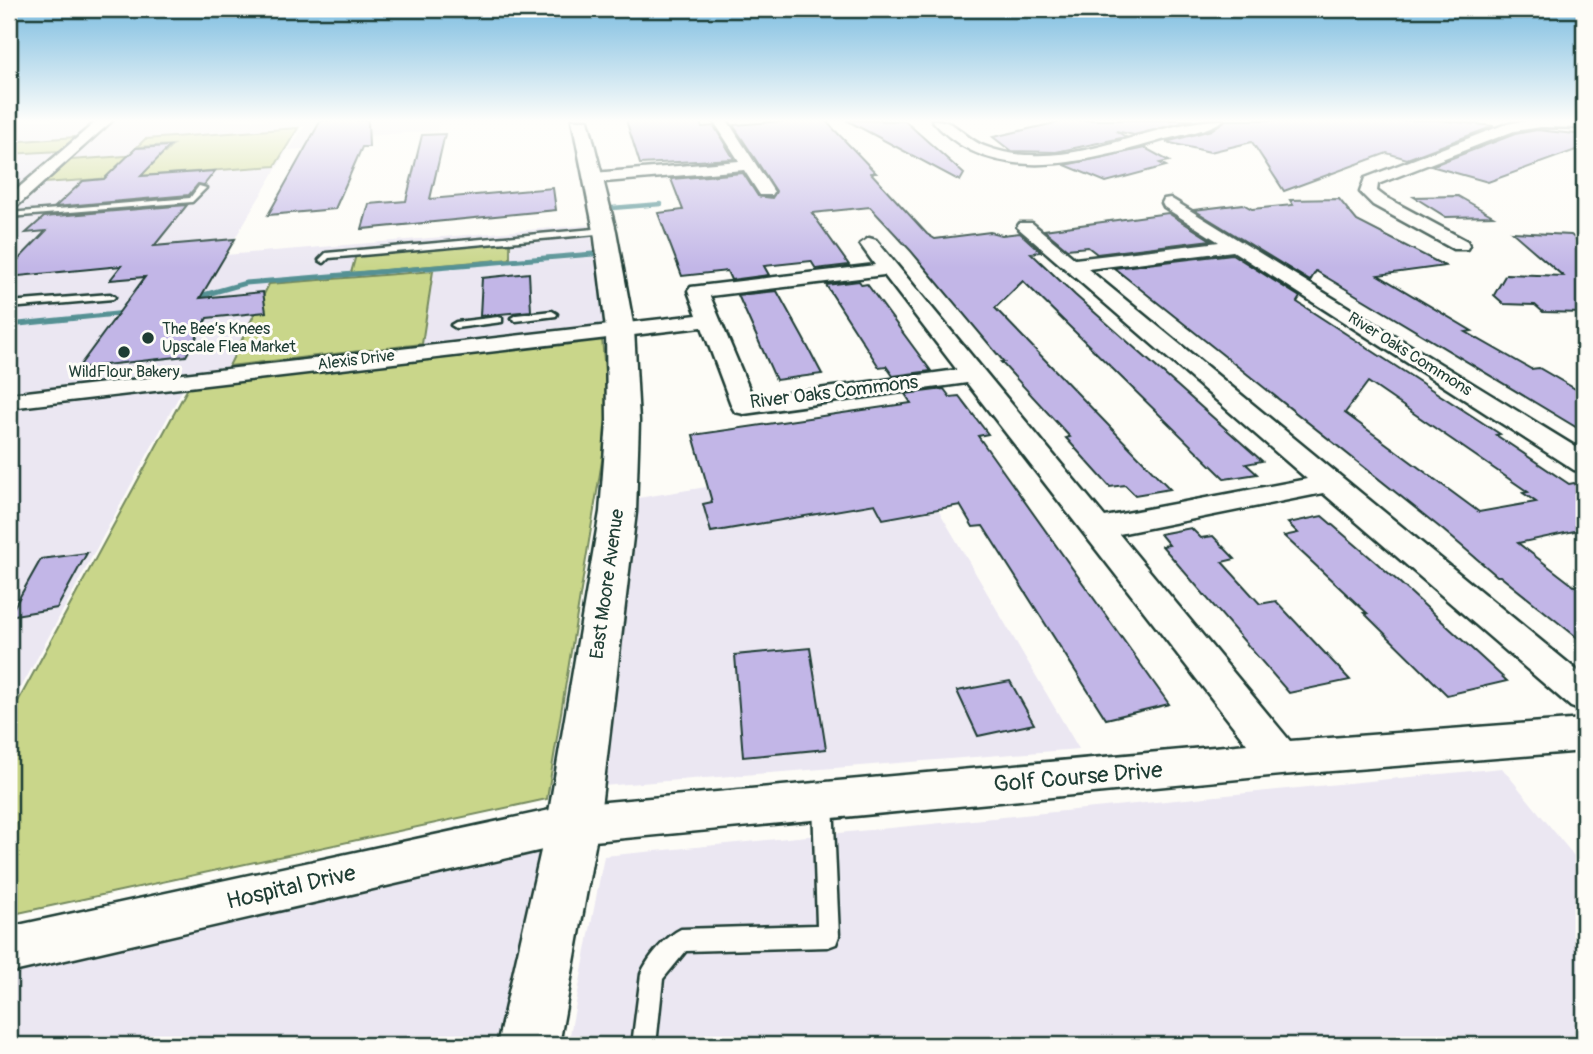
<svg xmlns="http://www.w3.org/2000/svg" width="1593" height="1054" viewBox="0 0 1593 1054" font-family="Pangolin,sans-serif">
  <rect width="100%" height="100%" fill="#fdfcf7"/>
  <filter id="ink" filterUnits="userSpaceOnUse"><feTurbulence type="fractalNoise" baseFrequency=".0143" numOctaves="2"/><feDisplacementMap in="SourceGraphic" scale="14" xChannelSelector="R" yChannelSelector="G"/><feConvolveMatrix kernelMatrix="1 2 1 2 8 2 1 2 1" color-interpolation-filters="sRGB"/></filter>
  <g filter="url(#ink)">
    <g fill="#ebe7f2">
      <path d="M9 120H98L9 195Z"/>
      <path d="M115 120H439L437 131 363 136 359 145 289 150 304 127H301L225 255 589 225 608 324 9 394V213Z"/>
      <path d="M184 387 9 710V408Z"/>
      <path d="M906 455 1079 749 602 786 638 498Z"/>
      <path d="M1502 768 1584 868V1045H568L604 856Z"/>
      <path d="M547 847 502 1045H9V968Z"/>
    </g>
    <g fill="#c9d68a" stroke="#748a5f" stroke-width="2">
      <path d="M298 128 275 166 44 183 71 160 165 153 173 145 137 147 145 139Z"/>
      <path d="M76 137 60 151 9 154V142Z"/>
      <path d="M510 242V259L351 273 356 255Z"/>
      <path d="M433 271 422 344 229 366 269 284Z"/>
      <path d="M602 338 609 418 547 799 9 915V718L189 386Z"/>
    </g>
    <g fill="none" stroke-linecap="round" stroke-linejoin="round">
      <path stroke="#559194" stroke-width="4.5" d="M612 208 661 204"/>
      <g stroke="#559194" stroke-width="5">
        <path d="M193 298 246 283 593 254"/>
        <path d="M9 325 126 313"/>
      </g>
    </g>
    <g fill="#c2b6e7" stroke="#1f3d34" stroke-width="2" fill-rule="evenodd">
      <path d="M321 120H368L369 147H362L335 209 268 215Z"/>
      <path d="M626 120H698L702 127 714 126 734 159 640 164Z"/>
      <path d="M796 120H825L876 173H871L927 234 935 239 990 232 1002 235 1020 233 1041 252 1031 253 1075 295 1262 461 1246 464 1257 474 1225 479 1023 281 995 308 1170 489 1135 495 1125 485 1110 487 1066 438 1070 437 1001 362H1004L911 251 870 207 812 213 849 265 816 269 811 261 764 266 769 275 731 280 727 271 682 276 658 213 683 210 671 179 743 173 758 196 772 198 776 191 733 125Z"/>
      <path d="M846 120 905 121 964 174 960 181Z"/>
      <path d="M1068 120H1193L1134 135 1116 131 1126 137 1056 152 1011 151 993 137Z"/>
      <path d="M1226 120H1438L1494 126 1407 159 1387 153 1284 191 1252 142 1210 152 1166 142 1211 130Z"/>
      <path d="M1537 130 1584 135V147L1488 182 1431 166 1515 134Z"/>
      <path d="M445 134 430 199 553 188 556 210 362 229 369 204 406 201 422 135Z"/>
      <path d="M170 146 141 176 215 171 204 185 198 184 189 195 55 207 83 181 104 179 136 148Z"/>
      <path d="M1145 148 1169 161 1160 163 1166 166 1106 182 1065 165Z"/>
      <path d="M1458 196 1493 216 1446 217 1414 197Z"/>
      <path d="M1339 199 1357 221 1445 266 1378 275 1472 331 1466 332 1531 369 1539 368 1584 394V432L1316 271 1310 281 1194 210 1243 204 1252 209 1293 205 1290 200Z"/>
      <path d="M187 205 154 246 235 239 200 298 263 292 266 312 207 318 186 356 78 368 145 277 110 280 121 266 9 277V269L46 231 26 233 44 217Z"/>
      <path d="M1168 213 1211 240 1097 254 1088 247 1067 249 1044 230Z"/>
      <path d="M1512 232 1571 235 1584 246V313L1543 312 1535 305 1504 304 1494 295 1506 274 1563 276Z"/>
      <path d="M1232 254 1300 297 1297 302 1500 434 1496 435 1569 484 1574 483 1584 490V529L1518 543 1574 586 1584 583V643L1500 576H1497L1443 530 1114 268ZM1368 382 1528 492 1523 493 1536 502 1479 512 1345 413Z"/>
      <path d="M529 273 531 311 480 316 482 278Z"/>
      <path d="M859 281 862 285 867 284 931 371 893 376 886 366 879 367 826 285Z"/>
      <path d="M777 291 803 338 822 374 776 380 738 295Z"/>
      <path d="M944 389 950 397 959 396 988 434 978 436 1169 704 1106 719 983 526 973 527 960 505 883 519 875 504 711 532 703 504 712 502 693 435 911 403 905 394Z"/>
      <path d="M1322 516 1399 582 1507 681 1447 695 1364 613H1367L1284 536 1298 533 1288 523Z"/>
      <path d="M1191 528 1201 538 1213 536 1235 559 1222 562 1260 604 1276 601 1350 680 1289 693 1162 546 1169 545 1160 534Z"/>
      <path d="M87 553 57 608 9 616 41 559Z"/>
      <path d="M810 648 826 749 743 757 735 655Z"/>
      <path d="M1010 681 1034 724 978 736 957 691Z"/>
    </g>
    <g fill="none" stroke-linecap="round" stroke-linejoin="round">
      <defs>
        <g id="service">
          <path d="M199 186 206 188 192 202 9 217V213L190 198Z"/>
          <path d="M605 228 609 231 608 233 329 258 324 263 319 260 326 253Z"/>
          <path d="M110 294 115 297 113 299 9 308V302Z"/>
          <path d="M552 311 557 314 556 316 516 321 511 318 516 315Z"/>
          <path d="M498 317 502 318V322L456 328 451 325 456 322Z"/>
          <path d="M823 793 830 796 833 802 839 936 836 944 828 947 686 951 663 979 656 1045H632L641 974C647 959 666 936 681 929L817 925 813 802 816 796Z"/>
        </g>
        <g id="minor">
          <path d="M98 120H113L15 208 9 209V196Z"/>
          <path d="M713 120H727L774 192 772 195H760L744 170 593 183 585 178 593 173 739 161Z"/>
          <path d="M932 120C958 120 962 137 984 146 999 152 1015 155 1031 155 1099 158 1160 120 1223 120 1209 131 1180 135 1162 140 1088 162 990 189 932 120Z"/>
          <path d="M1531 120H1584V128L1541 127 1514 131 1378 184 1377 191 1385 197 1467 241 1469 245 1467 249H1453L1373 205 1360 192 1365 178 1506 124Z"/>
          <path d="M1170 198 1584 452V472L1574 470 1233 251 1088 269 1584 676V712L1571 707 1323 493 1119 534 1290 741 1584 719V751L1281 775 573 843 9 973V927L573 805 1247 744 967 383 744 414 735 412 732 407 702 327 9 408V394L697 315 688 291 691 287 875 265 860 244 869 238 876 240 1105 517 1307 479 1017 227 1020 223H1032L1075 259 1219 242 1164 207 1162 203 1164 199ZM884 275 957 370 753 398 710 296Z"/>
        </g>
        <path id="tertiary" d="M572 120H588L616 231 634 329 639 421 636 512 599 824 559 1045H497L547 824 600 512 607 421 606 329 594 231Z"/>
      </defs>
      <use href="#service" stroke="#1f3d34" stroke-width="5"/>
      <use href="#minor" stroke="#1f3d34" stroke-width="5"/>
      <use href="#tertiary" stroke="#1f3d34" stroke-width="5"/>
      <use href="#service" fill="#fdfcf7" fill-rule="evenodd"/>
      <use href="#minor" fill="#fdfcf7" fill-rule="evenodd"/>
      <use href="#tertiary" fill="#fdfcf7" fill-rule="evenodd"/>
    </g>
  </g>
  <linearGradient id="sky" x2="0" y2="1"><stop stop-color="#7bbce0"/><stop offset="0.45" stop-color="#fefefb"/><stop offset="1" stop-color="#fefefb" stop-opacity="0"/></linearGradient>
  <rect width="1593" height="268" fill="url(#sky)"/>
  <g fill="#1f3d34" stroke="#fdfcf7" stroke-width="2.5">
    <circle cx="148" cy="338" r="7"/>
    <circle cx="124" cy="352" r="7"/>
  </g>
  <g text-anchor="middle" dominant-baseline="central" stroke-width="6" stroke-linejoin="round" paint-order="stroke">
    <g font-size="16" fill="#1f3d34" stroke="#fdfcf7" text-anchor="start">
      <text x="162" y="329">The Bee’s Knees<tspan x="162" dy="18">Upscale Flea Market</tspan></text>
      <text x="124" y="372" text-anchor="middle">WildFlour Bakery</text>
    </g>
    <g font-size="16" fill="#1f3d34" stroke="#fdfcf7">
      <text transform="translate(1410 354) rotate(32)">River Oaks Commons</text>
      <text transform="translate(356 360) rotate(-7)">Alexis Drive</text>
    </g>
    <g font-size="19" fill="#1f3d34" stroke="#fdfcf7">
      <text transform="translate(834 392) rotate(-7)">River Oaks Commons</text>
      <text transform="translate(607 584) rotate(-82)">East Moore Avenue</text>
    </g>
    <g font-size="23" fill="#1f3d34" stroke="#fdfcf7">
      <text transform="translate(1078 777) rotate(-5)">Golf Course Drive</text>
      <text transform="translate(291 887) rotate(-13)">Hospital Drive</text>
    </g>
  </g>
  <rect width="1593" height="1054" fill="none" stroke="#fdfcf7" stroke-width="35"/>
  <rect x="18" y="18" width="1558" height="1019" fill="none" stroke="#1f3d34" stroke-width="2.5" filter="url(#ink)"/>
</svg>
